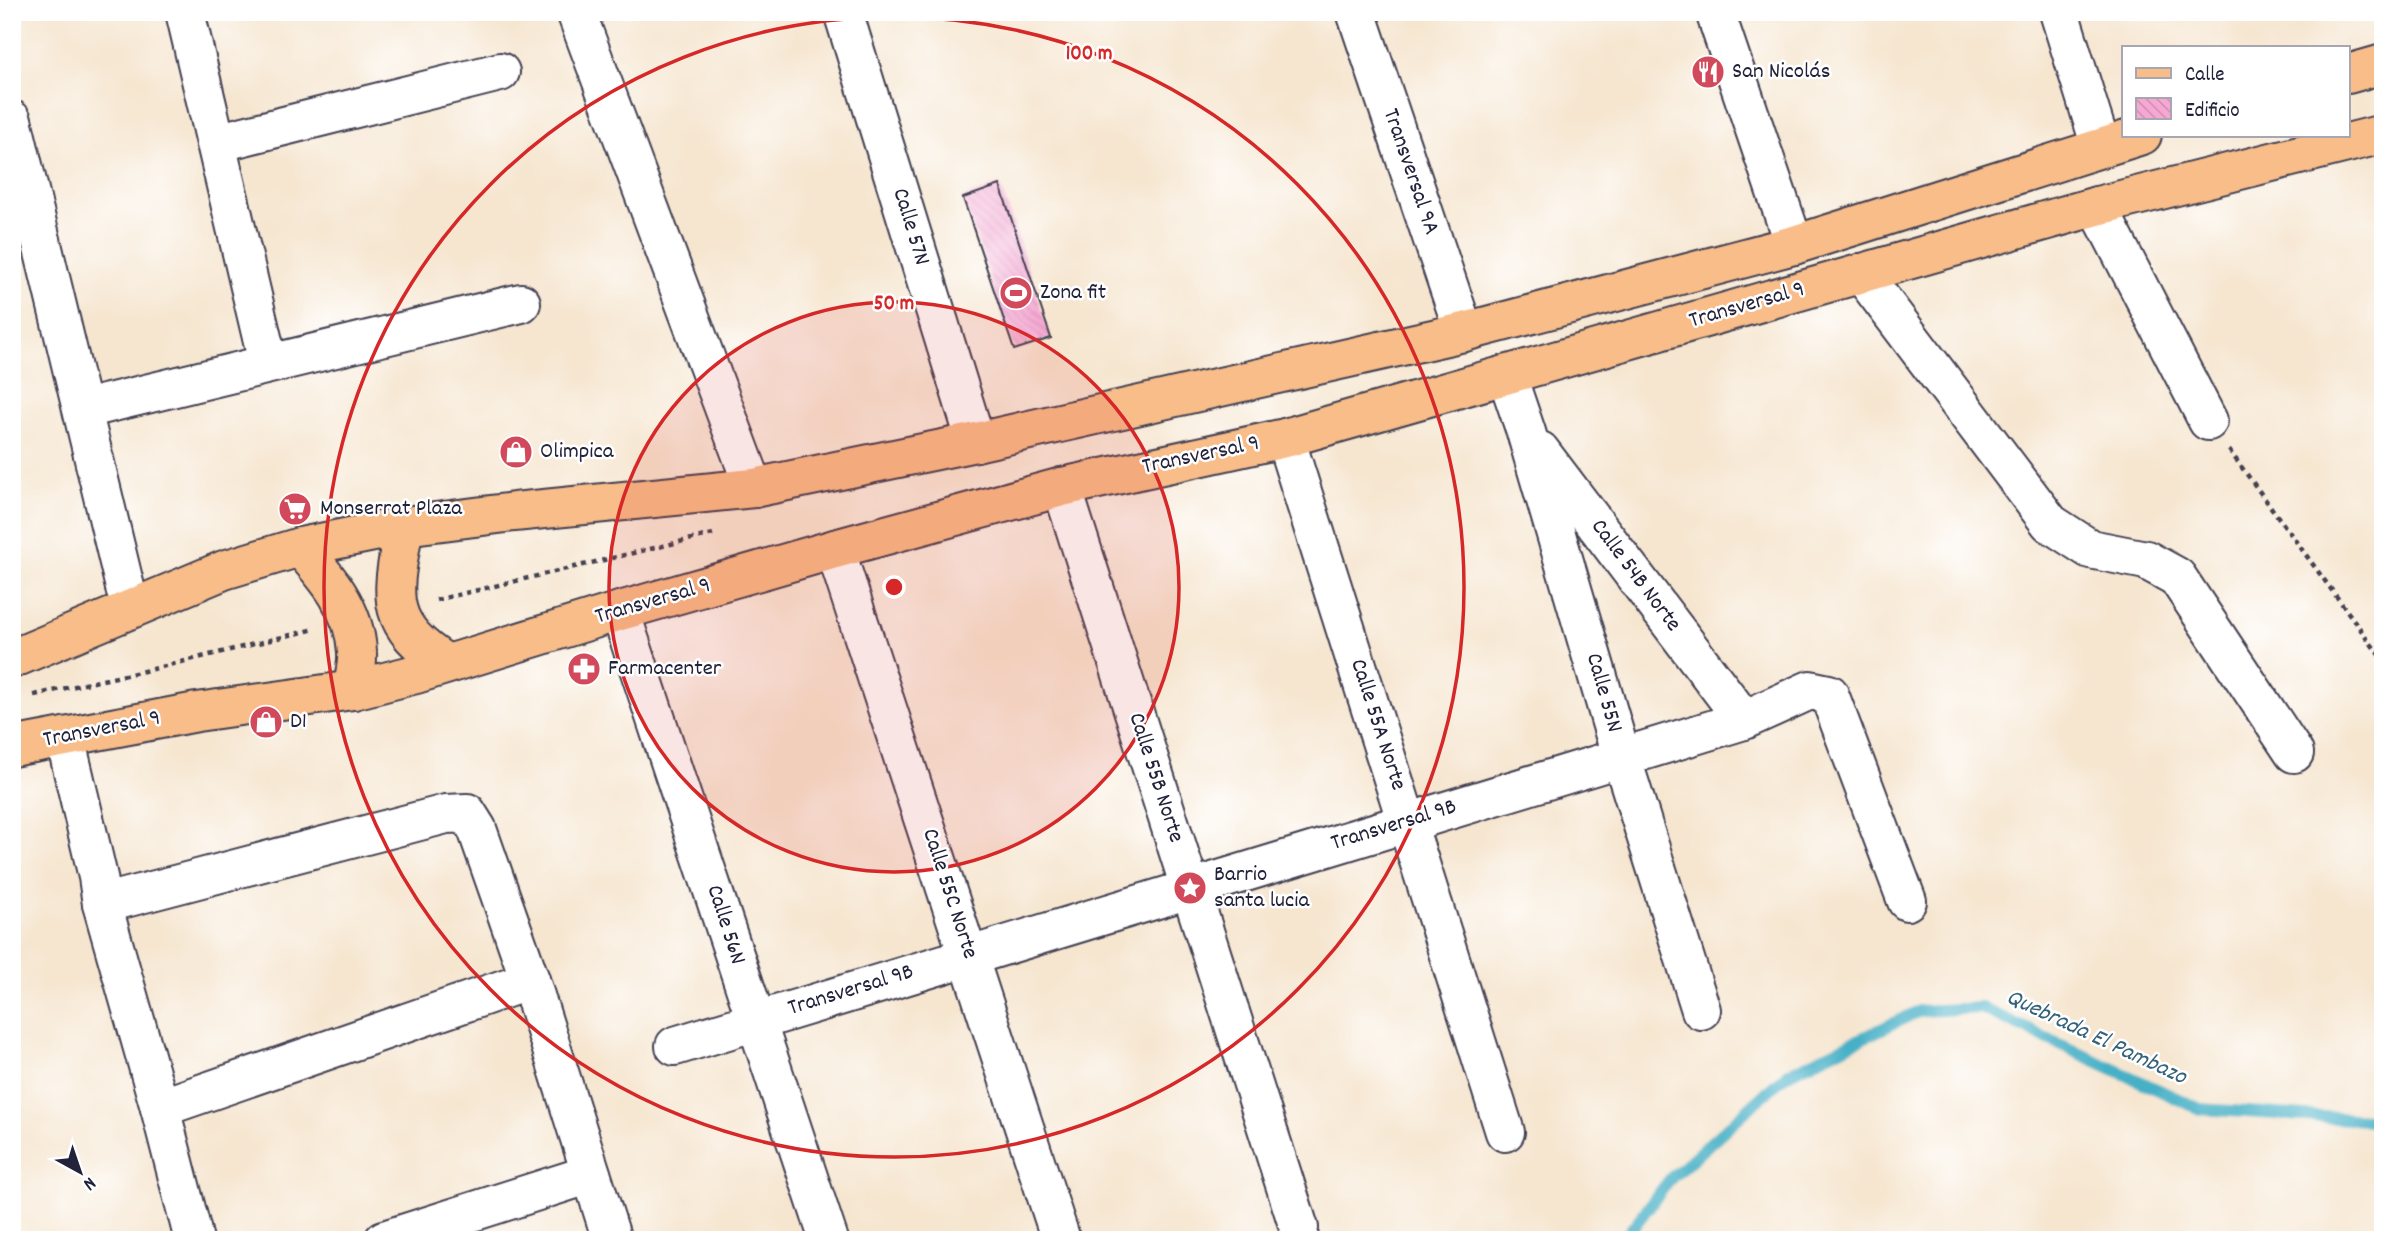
<svg xmlns="http://www.w3.org/2000/svg" width="2395" height="1252" viewBox="0 0 2395 1252" font-family="Dekko,sans-serif">
  <defs>
    <pattern id="building-back-hatch" width="6" height="6" patternUnits="userSpaceOnUse" patternTransform="scale(1.75)"><rect width="6" height="6" fill="#f6a8d3"/><path d="M-1 5l2 2M0 0l6 6M5-1l2 2" fill="none" stroke="#d390b6"/></pattern>
  </defs>
  <rect width="100%" height="100%" fill="#fff"/>
  <filter id="ink" filterUnits="userSpaceOnUse"><feTurbulence type="fractalNoise" baseFrequency=".0143" numOctaves="2"/><feDisplacementMap in="SourceGraphic" scale="14" xChannelSelector="R" yChannelSelector="G"/><feConvolveMatrix kernelMatrix="1 2 1 2 8 2 1 2 1" color-interpolation-filters="sRGB"/></filter>
  <filter id="wash" filterUnits="userSpaceOnUse"><feTurbulence type="fractalNoise" baseFrequency=".00686" numOctaves="4" result="noise"/><feDisplacementMap in="SourceGraphic" scale="28" xChannelSelector="R" yChannelSelector="G"/><feGaussianBlur stdDeviation="1.57" result="paint"/><feColorMatrix in="noise" values="0 0 0 0 0 0 0 0 0 0 0 0 0 0 0 0 0 1.4 0 .05"/><feComposite in="paint" operator="in"/></filter>
  <g filter="url(#wash)">
    <rect width="100%" height="100%" fill="#f6e6d0"/>
    <g fill="none" stroke-linecap="round" stroke-linejoin="round">
      <path stroke="#47b0c6" stroke-width="12" d="M1623 1240 1671 1178 1787 1074 1919 1011 1981 1008 2200 1109 2383 1121"/>
    </g>
    <g id="blocks">
      <path fill="url(#building-back-hatch)" d="M1000 185 1051 338 1014 350 963 198Z"/>
    </g>
  </g>
  <g filter="url(#ink)">
    <use href="#blocks" fill-opacity="0" stroke="#423f51" stroke-width="2"/>
    <g fill="none" stroke-linecap="round" stroke-linejoin="round">
      <defs>
        <g id="minor">
          <path d="M185 12 268 363"/>
          <path d="M576 12 754 488"/>
          <path d="M843 12 976 442"/>
          <path d="M1356 12 1464 332"/>
          <path d="M1715 12 1794 245"/>
          <path d="M2059 12 2101 147"/>
          <path d="M12 120 130 608"/>
          <path d="M216 143 500 72"/>
          <path d="M2097 206 2208 421"/>
          <path d="M1862 274 2050 523 2090 549 2146 560 2177 577 2294 753"/>
          <path d="M1507 376 1526 432 1621 756 1701 1010"/>
          <path d="M84 409 521 303"/>
          <path d="M1285 438 1505 1132"/>
          <path d="M1540 451 1744 720"/>
          <path d="M1062 487 1299 1228"/>
          <path d="M835 549 1061 1240"/>
          <path d="M620 611 829 1240"/>
          <path d="M65 737 98 877 102 904 160 1108 194 1240"/>
          <path d="M102 904 446 814 467 813 477 829 530 980 612 1240"/>
          <path d="M675 1046 1744 720 1810 690 1829 694 1907 901"/>
          <path d="M160 1108 530 980"/>
          <path d="M384 1240 591 1174"/>
        </g>
        <g id="major">
          <path d="M2348 74 2383 64"/>
          <path d="M404 526C392 595 382 623 447 664"/>
          <path d="M300 547C327 577 355 609 357 652 358 664 354 678 353 690"/>
          <path d="M12 659 224 570 300 547 404 526 514 512 754 488 976 442 1464 332 1794 245 2142 135"/>
          <path d="M12 747 197 712 353 690 416 674 620 611 835 549 1062 487 1285 438 2097 206 2383 134"/>
        </g>
      </defs>
      <use href="#minor" stroke="#423f51" stroke-width="42"/>
      <use href="#major" stroke="#423f51" stroke-width="42"/>
      <g stroke="#423f51" stroke-width="4.5" stroke-dasharray="5 5" stroke-linecap="butt">
        <path d="M2229 450 2383 660"/>
        <path d="M436 600 713 534"/>
        <path d="M34 695 153 669 315 629"/>
      </g>
      <use href="#minor" stroke="#fff" stroke-width="38"/>
      <use href="#major" stroke="#f8bd89" stroke-width="38"/>
    </g>
  </g>
  <circle cx="894" cy="587" r="285" fill="#d62828" fill-opacity=".12"/>
  <g fill="none" stroke="#d62828" stroke-width="3.5">
    <circle cx="894" cy="587" r="285"/>
    <circle cx="894" cy="587" r="570"/>
  </g>
  <defs>
    <symbol id="restaurant-disc" viewBox="-11 -11 22 22"><circle r="9.5" fill="#d1495b" stroke="#fff"/><path d="M-5-6h1v4h1v-4h1v4h1v-4h1v5L-1.5 .5V6h-2V.5L-5-1ZM5-6V6H3V1.5H1.5Q1.5-4 5-6Z" fill="#fff"/></symbol>
    <symbol id="stadium-disc" viewBox="-11 -11 22 22"><circle r="9.5" fill="#d1495b" stroke="#fff"/><path d="M0-5a6.5 5 0 1 0 0 10a6.5 5 0 1 0 0-10ZM-3.5-1.8h7v3.6h-7Z" fill="#fff"/></symbol>
    <symbol id="shop-disc" viewBox="-11 -11 22 22"><circle r="9.5" fill="#d1495b" stroke="#fff"/><path d="M-5-2.5h2.3a2.7 3.5 0 0 1 5.4 0H5L5.5 6h-11ZM-1.5-2.5h3a1.5 2.3 0 0 0-3 0Z" fill="#fff"/></symbol>
    <symbol id="supermarket-disc" viewBox="-11 -11 22 22"><circle r="9.5" fill="#d1495b" stroke="#fff"/><path d="M-6-5.5h2.5l.6 2H6L4.5 2H-2.5L-4.4-4H-6ZM-1.5 3.2a1.3 1.3 0 1 0 .1 0ZM3 3.2a1.3 1.3 0 1 0 .1 0Z" fill="#fff"/></symbol>
    <symbol id="pharmacy-disc" viewBox="-11 -11 22 22"><circle r="9.5" fill="#d1495b" stroke="#fff"/><path d="M-2-6h4v4h4v4h-4v4h-4v-4h-4v-4h4Z" fill="#fff"/></symbol>
    <symbol id="sight-disc" viewBox="-11 -11 22 22"><circle r="9.5" fill="#d1495b" stroke="#fff"/><path d="M0-6L1.8-2.2L6-1.7L2.9 1.2L3.7 5.4L0 3.3L-3.7 5.4L-2.9 1.2L-6-1.7L-1.8-2.2Z" fill="#fff"/></symbol>
  </defs>
  <g fill-rule="evenodd">
    <use href="#restaurant-disc" x="1689" y="53" width="38" height="38"/>
    <use href="#stadium-disc" x="997" y="274" width="38" height="38"/>
    <use href="#shop-disc" x="497" y="433" width="38" height="38"/>
    <use href="#supermarket-disc" x="276" y="490" width="38" height="38"/>
    <use href="#pharmacy-disc" x="565" y="650" width="38" height="38"/>
    <use href="#shop-disc" x="247" y="703" width="38" height="38"/>
    <use href="#sight-disc" x="1171" y="869" width="38" height="38"/>
  </g>
  <g text-anchor="middle" dominant-baseline="central" stroke-width="5" stroke-linejoin="round" paint-order="stroke">
    <g font-size="23" fill="#22223b" stroke="#fff" text-anchor="start">
      <text x="1732" y="72">San Nicolás</text>
      <text x="1040" y="293">Zona fit</text>
      <text x="540" y="452">Olimpica</text>
      <text x="320" y="509">Monserrat Plaza</text>
      <text x="608" y="669">Farmacenter</text>
      <text x="290" y="722">D1</text>
      <text x="1214" y="875">Barrio<tspan x="1214" dy="26">santa lucia</tspan></text>
    </g>
    <g font-size="23" fill="#22223b" stroke="#fff">
      <text transform="translate(1410 172) rotate(71)">Transversal 9A</text>
      <text transform="translate(910 227) rotate(73)">Calle 57N</text>
      <text transform="translate(1747 306) rotate(-16)">Transversal 9</text>
      <text transform="translate(1201 456) rotate(-12)">Transversal 9</text>
      <text transform="translate(1635 576) rotate(53)">Calle 54B Norte</text>
      <text transform="translate(653 602) rotate(-16)">Transversal 9</text>
      <text transform="translate(1603 693) rotate(74)">Calle 55N</text>
      <text transform="translate(1377 725) rotate(72)">Calle 55A Norte</text>
      <text transform="translate(102 730) rotate(-11)">Transversal 9</text>
      <text transform="translate(1155 778) rotate(72)">Calle 55B Norte</text>
      <text transform="translate(1394 826) rotate(-17)">Transversal 9B</text>
      <text transform="translate(949 894) rotate(72)">Calle 55C Norte</text>
      <text transform="translate(725 925) rotate(72)">Calle 56N</text>
      <text transform="translate(851 991) rotate(-17)">Transversal 9B</text>
    </g>
    <g font-size="24" font-style="italic" fill="#33627a" stroke="#fff">
      <text transform="translate(2096 1038) rotate(25)">Quebrada El Pambazo</text>
    </g>
  </g>
  <circle cx="894" cy="587" r="10" fill="#d62828" stroke="#fff" stroke-width="3.5"/>
  <g font-size="21" text-anchor="middle" font-weight="bold" fill="#d62828" stroke="#fff" stroke-width="5" stroke-linejoin="round" paint-order="stroke">
    <text x="1089" y="59">100 m</text>
    <text x="894" y="309">50 m</text>
  </g>
  <rect width="2395" height="1252" fill="none" stroke="#fff" stroke-width="42"/>
  <rect x="2122" y="46" width="228" height="91" fill="#ffffff" stroke="#a7a7b1" stroke-width="2"/>
  <rect x="2136" y="68" width="35" height="10" fill="#f8bd89" stroke="#a7a7b1" stroke-width="2"/>
  <text x="2185" y="80" font-size="21" fill="#22223b">Calle</text>
  <rect x="2136" y="98" width="35" height="21" fill="url(#building-back-hatch)" stroke="#a7a7b1" stroke-width="2"/>
  <text x="2185" y="116" font-size="21" fill="#22223b">Edificio</text>
  <g transform="translate(80 1172) rotate(140)" stroke="#ffffff" stroke-width="5" paint-order="stroke">
  <path d="M0-5L12 26L0 18L-12 26Z" fill="#22223b"/>
  <text y="-10" font-size="19" font-weight="bold" text-anchor="middle" fill="#22223b">N</text>
  </g>
</svg>
